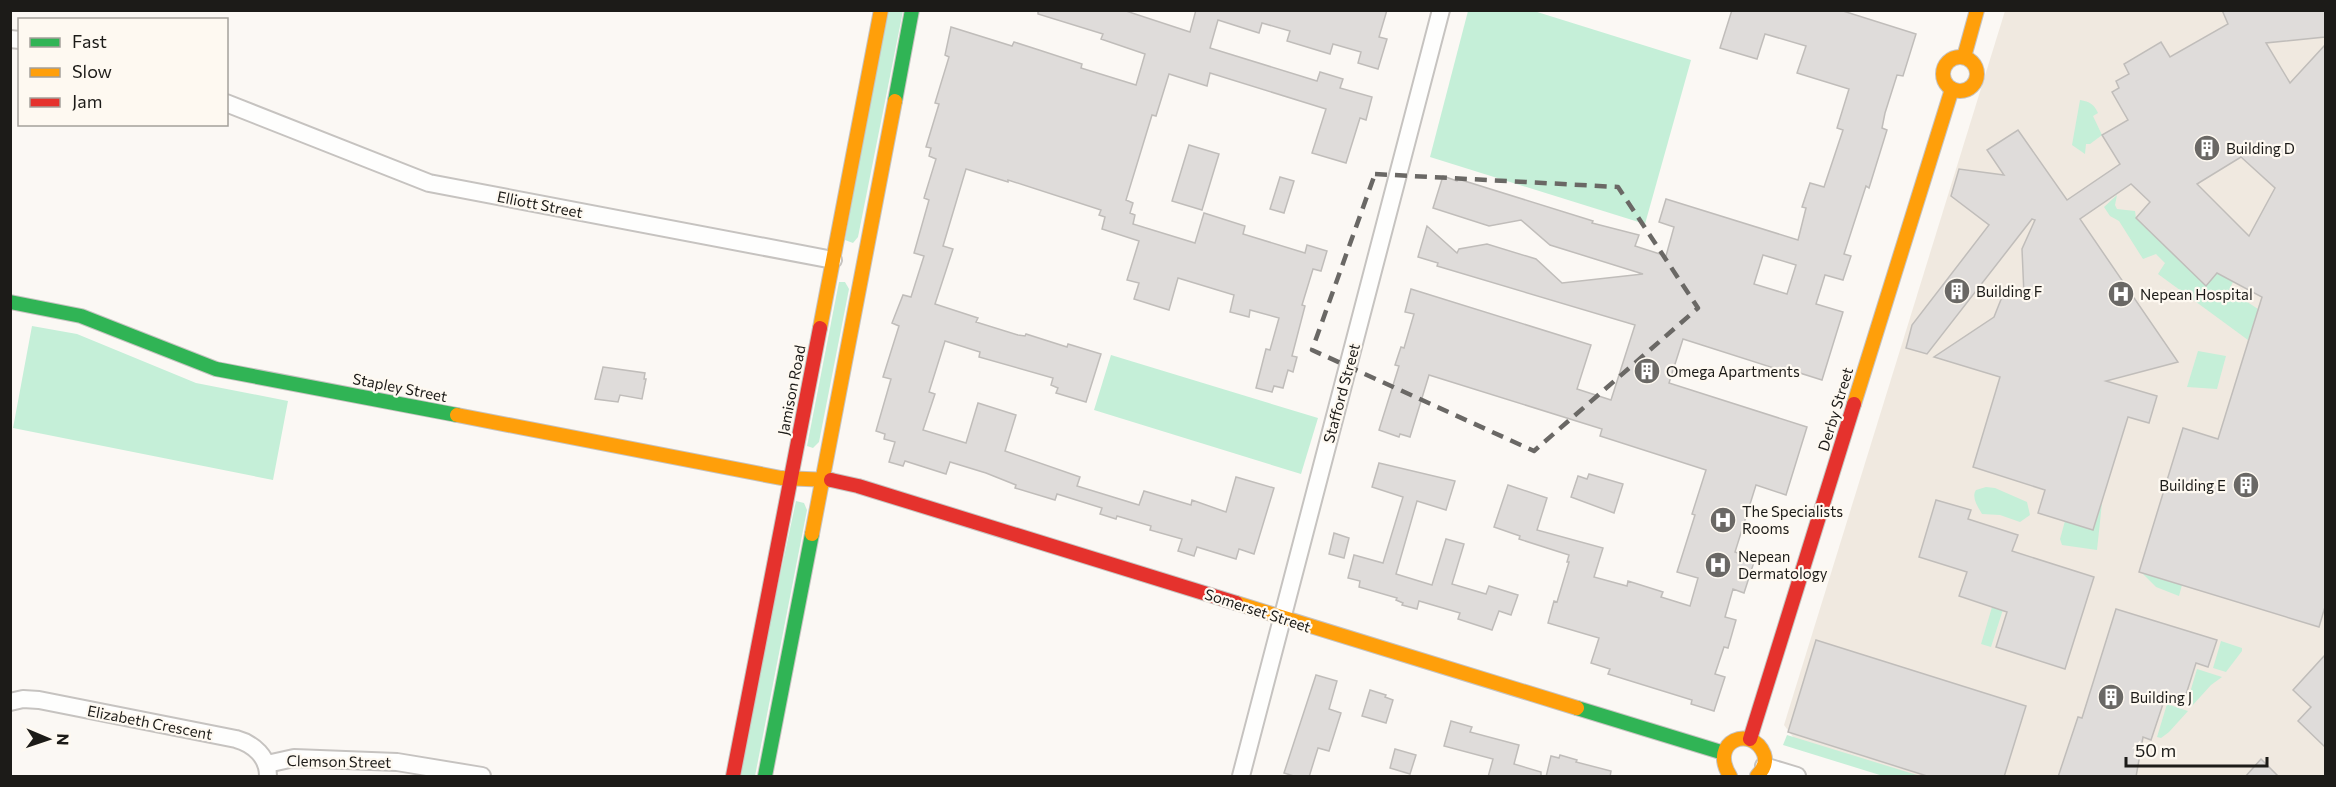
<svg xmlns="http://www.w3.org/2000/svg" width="2336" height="787" viewBox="0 0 2336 787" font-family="Commissioner,sans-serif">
  <rect width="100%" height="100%" fill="#fbf8f4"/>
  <path fill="#f0e9e0" d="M2005 11H2325V776H1891L1802 749 1784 725Z"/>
  <g fill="#c5efd8">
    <path d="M886 11H903L858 237 853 243 845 240Z"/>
    <path d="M1468 11H1534L1691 60 1645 224 1430 157Z"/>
    <path d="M2080 100C2090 102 2094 104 2098 113L2093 116 2102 135 2090 144H2086L2085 154 2072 145Z"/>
    <path d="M2117 195 2115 205 2117 209 2135 211 2136 218 2237 274 2229 290 2258 309 2248 340 2158 274 2165 263 2156 254 2143 259 2119 221 2110 216 2104 207Z"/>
    <path d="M839 282H845L849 289 819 442 813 448 807 446Z"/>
    <path d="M32 326 77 334 196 383 288 401 273 480 13 428Z"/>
    <path d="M2198 351 2226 356 2217 389 2187 387Z"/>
    <path d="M1111 355 1318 418 1301 474 1094 410Z"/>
    <path d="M1986 487 1995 488 2027 502 2030 515 2020 522 2000 515 1982 514C1978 507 1971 497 1976 490Z"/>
    <path d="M796 501 804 503 807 510 755 776H737Z"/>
    <path d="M2102 503 2097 550 2062 545 2060 539 2065 521 2093 530Z"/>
    <path d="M2142 573 2182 585 2179 596 2156 587Z"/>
    <path d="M2007 597 1991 647 1981 644 1992 607Z"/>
    <path d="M2221 641 2242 648V651L2226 672 2213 668Z"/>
    <path d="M2197 669 2222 677 2211 685 2191 707 2186 706Z"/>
    <path d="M2167 704 2188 711 2169 732 2161 738 2157 737Z"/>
    <path d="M1787 735 1920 776H1883L1783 745Z"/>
  </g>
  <g fill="#dfdcda" stroke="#c0bdba" stroke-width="1.5" fill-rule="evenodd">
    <path d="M1038 10H1123L1190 32 1196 10H1387L1379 37 1387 39 1378 69 1358 63 1361 52 1333 44 1330 54 1287 41 1290 31 1262 23 1259 33 1218 20 1210 48 1317 81 1320 72 1343 79 1340 88 1372 97 1366 120 1360 118 1346 163 1312 153 1326 109 1210 73 1207 86 1169 74 1156 116 1152 115 1126 200 1133 203 1130 213 1135 215 1133 224 1195 243 1204 213 1245 226 1243 234 1305 253 1307 245 1327 251 1321 271 1313 269 1302 305 1305 306 1292 356 1297 357 1293 372 1288 370 1283 388 1274 386 1272 392 1256 388 1266 349 1270 350 1279 318 1250 310 1249 317 1230 312 1234 295 1178 278 1169 310 1134 299 1139 283 1127 280 1139 241 1102 229 1105 217 1099 215 1101 210 1008 180V182L966 169 943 246 953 249 935 304 978 318 976 322 1018 335 1025 336 1026 334 1067 347 1068 344 1101 354 1086 402 1056 393 1058 388 1051 385 1053 378 979 357 980 352 945 341 929 392 935 394 923 430 966 443 978 403 1016 415 1005 451 1080 477 1077 486 1139 505 1144 491 1191 505 1192 500 1226 512 1236 477 1274 488 1254 554 1239 549 1236 559 1197 547 1194 556 1178 551 1182 539 1150 530 1151 526 1117 516 1116 519 1100 514 1102 508 1057 494 1055 500 1015 488 1016 485 986 473 950 462 946 474 905 461 903 466 889 462 895 442 884 439 885 434 876 431 891 379 883 377 899 326 892 323 903 295 911 297 924 256 914 253 929 200 924 198 936 159 929 156 931 148 926 147 939 104 935 103 949 57 945 55 951 27 1012 46 1014 42 1036 49 1082 64 1081 68 1136 85 1145 54 1101 39 1103 34 1038 14Z"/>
    <path d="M1732 10H1840L1916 34 1903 76 1897 75 1885 113 1882 128 1887 130 1869 188 1866 186 1844 254 1851 256 1843 280 1825 275 1816 304 1843 312 1822 380 1787 369 1786 372 1683 339 1669 383 1807 427 1786 495 1756 485 1735 552 1755 559 1744 593 1733 589 1725 617 1736 620 1728 648 1724 647 1715 674 1725 677 1714 711 1691 704 1692 700 1608 674 1610 669 1591 663 1599 638 1548 623 1554 601 1557 602 1569 562H1567L1569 555 1519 539 1520 536 1494 527 1508 485 1547 498 1537 530 1603 548 1594 577 1627 586 1628 581 1663 592 1661 597 1690 606 1698 578 1677 572 1695 515 1692 514 1706 470 1600 436 1602 429 1429 375 1410 437 1400 434 1399 437 1379 430 1399 366 1395 365 1401 347 1404 348 1414 314 1405 312 1411 289 1591 345 1577 389 1611 400 1635 325 1437 266 1438 263 1418 257 1427 226 1457 253 1459 249 1487 244 1536 259 1562 283 1643 274 1550 245 1521 220 1489 226 1433 208 1443 176 1457 181 1458 179 1593 221 1592 223 1639 235 1635 246 1666 256 1674 227 1659 222 1666 199 1798 240 1806 208 1802 207 1810 183 1824 187 1843 130 1837 128 1849 89 1797 73 1806 46 1765 34 1757 59 1720 48ZM1763 255 1796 265 1787 294 1754 284Z"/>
    <path d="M2222 10H2325V37L2266 43 2290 83 2325 45V607L2319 627 2139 572 2183 428 2218 439 2262 297 2217 273 2206 286 2136 218 2150 202 2131 184 2080 219 2178 362 2106 381 2157 396 2149 423 2128 417 2093 530 2038 513 2045 490 1973 467 2000 377 1934 357 1994 317 2006 287 2024 295 2022 249 2035 220 2032 219 1927 354 1906 348 1912 325 1989 225 1951 196 1959 169 2004 175 1987 150 2018 130 2067 200 2120 164 2102 135 2128 120 2112 92 2119 88 2116 81 2129 74 2124 64 2161 42 2170 57 2228 24ZM2241 157 2275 188 2249 236 2197 184Z"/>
    <path d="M1189 145 1219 154 1202 210 1172 201Z"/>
    <path d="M1280 177 1294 181 1284 213 1270 209Z"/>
    <path d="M603 367 645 373 644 379H646L642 399 620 395 618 402 595 399Z"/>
    <path d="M1379 463 1455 481 1446 510 1417 501 1396 574 1432 585 1446 539 1464 544 1452 584 1486 594 1489 586 1518 595 1511 615 1499 611 1492 630 1458 619 1460 613 1419 601 1417 609 1402 605 1403 603 1396 600 1397 598 1359 587 1360 581 1348 578 1354 555 1383 563 1403 497 1372 487Z"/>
    <path d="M1589 474 1623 484 1614 513 1571 497 1578 476 1587 479Z"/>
    <path d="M1936 500 1971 510 1968 519 2018 535 2012 551 2094 577 2065 669 1996 647 2007 612 1959 596 1967 572 1919 557Z"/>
    <path d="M1334 533 1349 538 1344 558 1329 554Z"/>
    <path d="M2116 609 2217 640 2208 667 2196 663 2183 704 2165 698 2151 740 2143 737 2136 777H2058L2078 717 2082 718Z"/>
    <path d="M1816 640 2026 706 2004 777H1930L1788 732Z"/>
    <path d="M2325 655V747L2298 721 2311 707 2293 690Z"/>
    <path d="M1316 675 1337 681 1329 709 1341 713 1329 751 1318 748 1309 777H1297L1284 773Z"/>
    <path d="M1370 690 1386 695 1385 697 1393 700 1386 723 1362 716Z"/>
    <path d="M1451 721 1472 727 1470 732 1519 745 1514 764 1541 772V777H1488L1493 759 1444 746Z"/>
    <path d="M1395 749 1416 755 1410 774 1390 768Z"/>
    <path d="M1560 755 1577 760 1576 762 1611 771 1610 777H1546L1551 756 1559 758Z"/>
    <path d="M2261 759 2279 777H2245Z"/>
  </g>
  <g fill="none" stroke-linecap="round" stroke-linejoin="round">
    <defs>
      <g id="street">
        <path d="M10 39 20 40"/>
        <path d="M226 103 429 183 833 260"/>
        <path d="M10 702 23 699 39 700 236 739C254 744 268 757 268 776"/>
        <path d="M267 764 294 758 397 762 482 776"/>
        <path d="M1764 766 1797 776"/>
        <path d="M1241 776 1441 10"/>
      </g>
      <g id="fast">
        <path d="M895 101 912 10"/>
        <path d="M10 302 81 316 216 369 457 415"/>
        <path d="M1577 708 1724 753"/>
        <path d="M765 776 812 534"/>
      </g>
      <g id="slow">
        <circle cx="1960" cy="74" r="17"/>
        <path d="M1964 57 1977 10"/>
        <path d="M820 328 881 10"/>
        <path d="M1854 404 1952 89"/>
        <path d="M457 415 781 478 831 480"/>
        <path d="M812 534 895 101"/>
        <path d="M1236 603 1577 708"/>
        <path d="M1730 776C1708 741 1752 724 1764 754 1767 763 1763 770 1757 776"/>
      </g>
      <g id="jam">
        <path d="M831 480 858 486 1236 603"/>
        <path d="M1750 739 1854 404"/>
        <path d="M733 776 820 328"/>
      </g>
    </defs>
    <use href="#street" stroke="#c6c3c0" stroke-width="20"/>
    <use href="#fast" stroke="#c6c3c0" stroke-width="16"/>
    <use href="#slow" stroke="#c6c3c0" stroke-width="16"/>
    <use href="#jam" stroke="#c6c3c0" stroke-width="16"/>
    <use href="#street" stroke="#fefefd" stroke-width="16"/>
    <use href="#fast" stroke="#30b455" stroke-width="14"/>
    <use href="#slow" stroke="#ff9f0a" stroke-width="14"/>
    <use href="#jam" stroke="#e5322d" stroke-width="14"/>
  </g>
  <path fill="none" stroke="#6a6865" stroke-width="4.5" stroke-dasharray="12 8" stroke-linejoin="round" d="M1375 174 1618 187 1698 308 1534 451 1312 350Z"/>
  <defs>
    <symbol id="building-disc" viewBox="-11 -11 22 22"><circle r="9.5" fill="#6a6865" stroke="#fef9f1"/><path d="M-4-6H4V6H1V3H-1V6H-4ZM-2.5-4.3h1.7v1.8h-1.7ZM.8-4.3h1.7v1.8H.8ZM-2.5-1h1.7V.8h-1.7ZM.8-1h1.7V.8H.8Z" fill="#fff"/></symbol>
    <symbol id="hospital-disc" viewBox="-11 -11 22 22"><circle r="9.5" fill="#6a6865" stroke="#fef9f1"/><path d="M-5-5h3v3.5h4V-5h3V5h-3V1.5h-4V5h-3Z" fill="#fff"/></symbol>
  </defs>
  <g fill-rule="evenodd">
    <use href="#building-disc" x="2192" y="133" width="30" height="30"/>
    <use href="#building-disc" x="1942" y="276" width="30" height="30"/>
    <use href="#hospital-disc" x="2106" y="279" width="30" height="30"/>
    <use href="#building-disc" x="1632" y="356" width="30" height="30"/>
    <use href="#building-disc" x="2231" y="470" width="30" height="30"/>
    <use href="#hospital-disc" x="1708" y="505" width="30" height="30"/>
    <use href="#hospital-disc" x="1703" y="550" width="30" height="30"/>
    <use href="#building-disc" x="2096" y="682" width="30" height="30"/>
  </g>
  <g text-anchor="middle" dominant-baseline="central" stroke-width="4.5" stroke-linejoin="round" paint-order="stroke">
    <g font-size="15" fill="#1c1b18" stroke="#fef9f1" text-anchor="start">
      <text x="2226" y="148">Building D</text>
      <text x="1976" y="291">Building F</text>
      <text x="2140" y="294">Nepean Hospital</text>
      <text x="1666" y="371">Omega Apartments</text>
      <text x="2226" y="485" text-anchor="end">Building E</text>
      <text x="1742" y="511">The Specialists<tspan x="1742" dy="17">Rooms</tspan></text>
      <text x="1738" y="556">Nepean<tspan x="1738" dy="17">Dermatology</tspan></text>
      <text x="2130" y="697">Building J</text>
    </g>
    <g font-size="15" fill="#1c1b18" stroke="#fef9f1">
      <text transform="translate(540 204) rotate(11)">Elliott Street</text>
      <text transform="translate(400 387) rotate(11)">Stapley Street</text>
      <text transform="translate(791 390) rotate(-79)">Jamison Road</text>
      <text transform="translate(1341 393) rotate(-75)">Stafford Street</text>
      <text transform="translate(1835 409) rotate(-73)">Derby Street</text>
      <text transform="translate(1258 610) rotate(18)">Somerset Street</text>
      <text transform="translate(150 722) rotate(11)">Elizabeth Crescent</text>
      <text transform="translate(339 761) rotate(1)">Clemson Street</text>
    </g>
  </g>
  <rect width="2336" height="787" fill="none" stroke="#1c1b18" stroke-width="24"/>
  <rect x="18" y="18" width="210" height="108" fill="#fef9f1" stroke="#a4a09a" stroke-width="1.5"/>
  <rect x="30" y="38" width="30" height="9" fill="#30b455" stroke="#a4a09a" stroke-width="1.5"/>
  <text x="72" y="48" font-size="18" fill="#1c1b18">Fast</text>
  <rect x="30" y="68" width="30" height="9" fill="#ff9f0a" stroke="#a4a09a" stroke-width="1.5"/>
  <text x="72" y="78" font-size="18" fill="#1c1b18">Slow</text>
  <rect x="30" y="98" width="30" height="9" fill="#e5322d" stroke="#a4a09a" stroke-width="1.5"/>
  <text x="72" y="108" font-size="18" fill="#1c1b18">Jam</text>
  <g transform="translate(48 739) rotate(92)" stroke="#fef9f1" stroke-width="4.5" paint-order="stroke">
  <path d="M0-4.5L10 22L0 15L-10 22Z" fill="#1c1b18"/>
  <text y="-9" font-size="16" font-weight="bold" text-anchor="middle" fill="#1c1b18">N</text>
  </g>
  <path d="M2126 757v9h141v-9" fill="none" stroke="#1c1b18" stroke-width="3"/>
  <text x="2135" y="757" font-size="18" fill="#1c1b18" stroke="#fef9f1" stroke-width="4.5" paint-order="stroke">50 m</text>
</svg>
